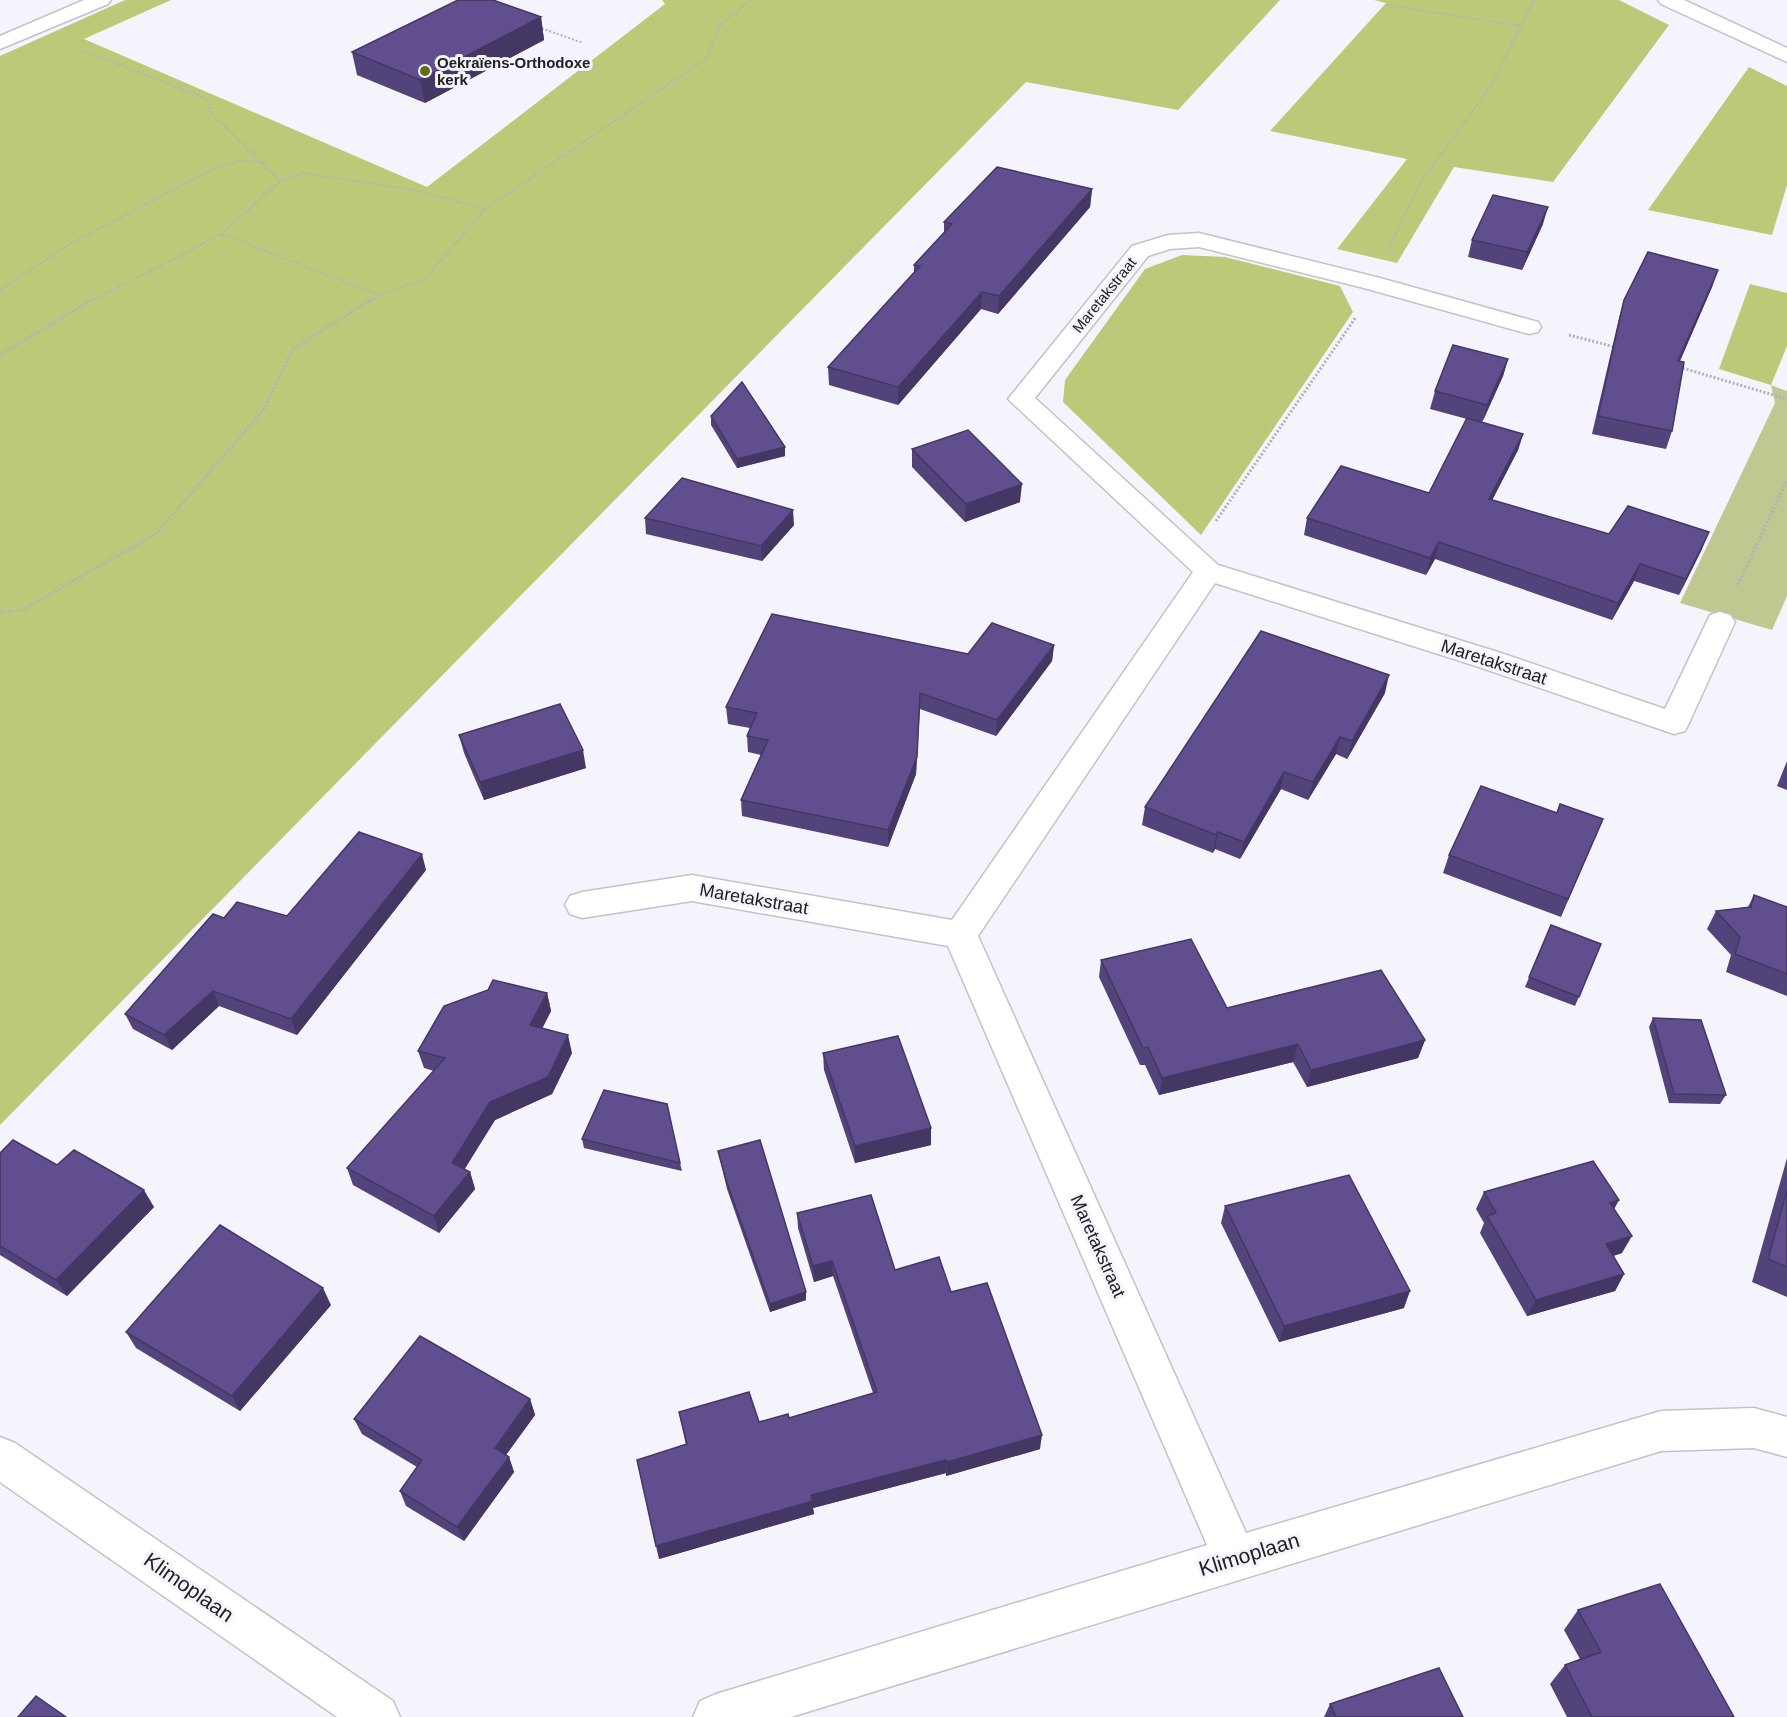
<svg xmlns="http://www.w3.org/2000/svg" width="1787" height="1717" viewBox="0 0 1787 1717" font-family="Helvetica,sans-serif">
  <rect width="100%" height="100%" fill="#f5f3fb"/>
  <path fill="#c0c790" d="M1771 385 1787 391V596L1772 630 1680 603 1775 403Z"/>
  <g fill="#bec879">
    <path d="M125 0H171L84 39 427 187 665 4 662 0H1280L1178 110 1026 82 0 1125V56Z"/>
    <path d="M1374 0H1619L1669 25 1553 182 1454 167 1397 263 1337 249 1407 159 1270 131 1386 3Z"/>
    <path d="M1749 67 1787 86V185L1772 235 1648 210Z"/>
    <path d="M1182 255 1225 257 1340 286 1353 312 1201 535 1063 402 1065 380 1145 269Z"/>
    <path d="M1750 284 1787 293V346L1771 385 1719 369Z"/>
  </g>
  <g fill="none" stroke-linecap="round" stroke-linejoin="round">
    <defs>
      <g id="minor">
        <path d="M84 0H111L108 4 0 49V36Z"/>
        <path d="M1658 0H1684L1787 48V62L1661 4Z"/>
        <path d="M1199 233 1380 278 1538 322 1541 327 1538 332 1529 334 1364 288 1199 247 1170 249 1148 256 1035 398 1218 565 1501 653 1665 709 1710 615 1720 612 1730 615 1735 622 1689 723 1685 731 1674 734 1479 667 1215 583 978 936 1246 1533 1661 1411 1754 1408 1787 1417V1457L1754 1448 1661 1451 791 1717H693L700 1701 716 1694 1207 1545 948 946 692 901 582 918 570 914 565 905 570 896 582 892 692 875 952 920 1193 572 1008 399 1132 246 1168 235Z"/>
        <path d="M0 1437 15 1443 393 1701 400 1717H337L0 1482Z"/>
      </g>
    </defs>
    <use href="#minor" stroke="#c3c2c9" stroke-width="3"/>
    <g stroke="#b4b2b9" stroke-width="2" stroke-dasharray="2 2" stroke-linecap="butt">
      <path d="M1387 5 1521 26"/>
      <path d="M538 27 583 43"/>
      <path d="M81 50 205 98 210 104 211 113 280 181 222 234 91 301"/>
      <path d="M280 181 304 173 414 190 485 209"/>
      <path d="M222 234 378 295"/>
      <path d="M1389 248 1422 180 1489 89 1534 0"/>
      <path d="M0 290 68 245 213 169 242 160 264 163"/>
      <path d="M370 301 379 295 425 279 485 209 707 58 719 26 751 0"/>
    </g>
    <g stroke="#b4b2b9" stroke-width="3" stroke-dasharray="2 2" stroke-linecap="butt">
      <path d="M1569 335 1615 347"/>
      <path d="M0 355 93 299"/>
      <path d="M1679 367 1787 399"/>
      <path d="M1216 521 1356 317"/>
      <path d="M1738 585 1787 480"/>
      <path d="M0 612 22 610 156 534 264 409 293 349 372 299"/>
    </g>
    <use href="#minor" fill="#fff" fill-rule="evenodd"/>
  </g>
  <g fill="#53437b">
    <path d="M541 17 544 40 425 103 357 75 352 52Z"/>
    <path d="M1092 189 1090 207 998 314 981 309 898 405 829 385 828 367 914 273V265L944 233V222Z"/>
    <path d="M1543 224 1522 270 1468 257 1472 240Z"/>
    <path d="M1718 270 1712 287 1680 361 1672 431 1666 449 1592 434 1619 318 1624 300Z"/>
    <path d="M1508 359 1503 376 1482 422 1523 434 1518 450 1492 500 1609 534 1702 549 1679 595 1634 581 1612 620 1435 559 1426 575 1304 535 1307 518 1429 493 1467 419 1430 409 1435 391Z"/>
    <path d="M711 416 785 447V456L737 468 711 425Z"/>
    <path d="M912 449 1020 502 965 522 912 467Z"/>
    <path d="M645 518 794 525 762 561 646 534Z"/>
    <path d="M1054 645 1052 661 996 736 920 709 916 774 888 847 742 816 741 800 761 755 748 752 747 736 750 728 728 724 726 707 968 654Z"/>
    <path d="M1385 693 1347 759 1336 754 1308 800 1281 789 1240 859 1215 849 1213 853 1142 825 1145 807Z"/>
    <path d="M459 735 586 768 484 800 464 753Z"/>
    <path d="M1787 761V790L1777 786Z"/>
    <path d="M1603 819 1561 917 1443 873 1449 855Z"/>
    <path d="M426 870 297 1035 219 1006 172 1050 133 1029 125 1014 224 918 287 916Z"/>
    <path d="M1754 895 1787 907V996L1726 972 1731 955 1707 929 1716 911 1748 907Z"/>
    <path d="M1551 925 1601 944 1575 1006 1525 987Z"/>
    <path d="M1101 960 1227 1008 1425 1040 1418 1058 1307 1087 1293 1062 1159 1095 1145 1065H1140L1099 977Z"/>
    <path d="M547 993 551 1011 542 1028 572 1053 552 1094 495 1120 464 1169 470 1172 475 1189 439 1233 353 1185 347 1168 434 1071 424 1068 418 1051Z"/>
    <path d="M1653 1018 1726 1095 1720 1104 1669 1103 1649 1027Z"/>
    <path d="M823 1053 931 1128V1145L855 1163 824 1070Z"/>
    <path d="M582 1139 680 1163 682 1171 584 1148Z"/>
    <path d="M718 1151 806 1300 770 1312 727 1189 720 1159Z"/>
    <path d="M0 1153 57 1165 154 1207 67 1296 0 1255Z"/>
    <path d="M1787 1158V1297L1752 1282Z"/>
    <path d="M1484 1192 1614 1209 1622 1253 1613 1256 1624 1274 1615 1291 1527 1316 1480 1233 1484 1223 1476 1209Z"/>
    <path d="M1225 1206 1404 1308 1279 1342 1221 1223Z"/>
    <path d="M797 1213 895 1270 951 1292 1040 1449 946 1476V1473L813 1508 814 1514 659 1559 686 1445 679 1412 759 1422 789 1418 873 1393 833 1276 814 1282 798 1228Z"/>
    <path d="M331 1305 240 1411 136 1348 126 1332Z"/>
    <path d="M530 1399 535 1415 506 1455 509 1457 514 1472 464 1541 406 1506 400 1491 417 1467 362 1434 354 1419Z"/>
    <path d="M1578 1610 1734 1717H1567L1550 1684 1565 1665 1580 1659 1564 1630Z"/>
    <path d="M1330 1704 1463 1717H1324Z"/>
  </g>
  <g fill="#443764">
    <path d="M541 17 544 40 425 103 420 80Z"/>
    <path d="M1092 189 1090 207 998 314 999 296Z"/>
    <path d="M1548 207 1543 224 1522 270 1527 252Z"/>
    <path d="M1718 270 1712 287 1672 379 1678 361Z"/>
    <path d="M982 292 981 309 898 405V387Z"/>
    <path d="M1508 359 1503 376 1482 423 1487 405Z"/>
    <path d="M1523 434 1518 450 1484 516 1489 499Z"/>
    <path d="M785 447V456L737 468V459Z"/>
    <path d="M1022 484 1020 502 965 522 966 504Z"/>
    <path d="M793 510 794 525 762 561 761 546Z"/>
    <path d="M1709 532 1702 549 1679 595 1686 579Z"/>
    <path d="M1439 542 1435 559 1426 575 1430 558Z"/>
    <path d="M1640 564 1634 581 1612 620 1618 603Z"/>
    <path d="M1054 645 1052 661 996 736 997 720Z"/>
    <path d="M1389 675 1385 693 1347 759 1352 741Z"/>
    <path d="M920 693 916 774 888 847V830Z"/>
    <path d="M1340 737 1336 754 1308 800 1313 782Z"/>
    <path d="M583 750 586 768 484 800 480 782Z"/>
    <path d="M1284 772 1281 789 1240 859 1244 842Z"/>
    <path d="M1218 832 1215 849 1213 853 1216 835Z"/>
    <path d="M422 854 426 870 297 1035 291 1019Z"/>
    <path d="M213 991 219 1006 172 1050 164 1035Z"/>
    <path d="M547 993 551 1011 535 1043 530 1025Z"/>
    <path d="M568 1035 572 1053 552 1094 495 1120 458 1180 452 1163 490 1102Z"/>
    <path d="M1425 1040 1418 1058 1307 1087 1311 1070Z"/>
    <path d="M1298 1044 1293 1062 1159 1095 1162 1078Z"/>
    <path d="M931 1128V1145L855 1163V1146Z"/>
    <path d="M470 1172 475 1189 439 1233 434 1216Z"/>
    <path d="M144 1190 154 1207 67 1296 56 1280Z"/>
    <path d="M1619 1200 1610 1217V1203Z"/>
    <path d="M1632 1236 1622 1253 1597 1261 1606 1244Z"/>
    <path d="M832 1261 833 1276 814 1282 813 1266Z"/>
    <path d="M1624 1274 1615 1291 1527 1316 1536 1300Z"/>
    <path d="M323 1288 331 1305 240 1411 232 1396Z"/>
    <path d="M1410 1291 1404 1308 1279 1342 1284 1326Z"/>
    <path d="M806 1292V1300L770 1312V1304Z"/>
    <path d="M530 1399 535 1415 500 1463 495 1448Z"/>
    <path d="M1042 1435 1040 1449 946 1476 947 1462Z"/>
    <path d="M509 1457 514 1472 464 1541 457 1527Z"/>
    <path d="M946 1460V1473L813 1508 814 1514 659 1559 656 1546 811 1495Z"/>
  </g>
  <g fill="#614e8f" stroke="#443764" stroke-width="1.5">
    <path d="M458 0H493L541 17 420 80 352 52Z"/>
    <path d="M997 167 1092 189 999 296 982 292 898 387 828 367 920 266 914 265 952 224 944 222Z"/>
    <path d="M1493 195 1548 207 1527 252 1472 240Z"/>
    <path d="M1648 252 1718 270 1678 361 1684 362 1672 431 1598 416 1624 300Z"/>
    <path d="M1453 345 1508 359 1487 405 1435 391Z"/>
    <path d="M742 382 785 447 737 459 711 416Z"/>
    <path d="M1467 418 1523 434 1489 499 1609 534 1628 506 1709 532 1686 579 1640 564 1618 603 1439 542 1430 558 1307 518 1341 466 1429 493Z"/>
    <path d="M968 430 1022 484 966 504 912 449Z"/>
    <path d="M682 478 793 510 761 546 645 518Z"/>
    <path d="M772 614 968 654 992 623 1054 645 997 720 920 693 917 757 888 830 741 800 768 740 747 736 757 713 726 707Z"/>
    <path d="M1261 631 1389 675 1352 741 1340 737 1313 782 1284 772 1244 842 1218 832 1216 835 1145 807Z"/>
    <path d="M560 704 583 750 480 782 459 735Z"/>
    <path d="M1481 786 1557 813 1560 804 1603 819 1568 899 1449 855Z"/>
    <path d="M359 832 422 854 291 1019 213 991 164 1035 125 1014 213 914 224 918 237 902 287 916Z"/>
    <path d="M1754 895 1787 907V974L1735 954 1740 937 1716 911 1751 907Z"/>
    <path d="M1551 925 1601 944 1579 997 1529 977Z"/>
    <path d="M1191 939 1227 1008 1381 970 1425 1040 1311 1070 1298 1044 1162 1078 1148 1047 1143 1048 1101 960Z"/>
    <path d="M493 980 547 993 530 1025 568 1035 548 1077 490 1102 452 1163 470 1172 434 1216 347 1168 445 1058 418 1051 444 1006 488 990Z"/>
    <path d="M1653 1018 1701 1020 1726 1095 1674 1094Z"/>
    <path d="M898 1036 931 1128 855 1146 823 1053Z"/>
    <path d="M604 1090 667 1104 680 1163 582 1139Z"/>
    <path d="M13 1140 57 1165 74 1150 144 1190 56 1280 0 1246V1153Z"/>
    <path d="M760 1140 806 1292 770 1304 726 1180 718 1151Z"/>
    <path d="M1593 1161 1619 1200 1610 1203 1632 1236 1606 1244 1624 1274 1536 1300 1487 1216 1496 1213 1484 1192Z"/>
    <path d="M1349 1175 1410 1291 1284 1326 1225 1206Z"/>
    <path d="M1787 1190V1267L1768 1259Z"/>
    <path d="M871 1195 895 1270 939 1257 951 1292 987 1283 1042 1435 947 1462 946 1460 811 1495 813 1501 656 1546 637 1460 687 1444 679 1412 749 1392 759 1422 788 1414 789 1418 877 1392 832 1261 813 1266 797 1213Z"/>
    <path d="M220 1225 323 1288 232 1396 126 1332Z"/>
    <path d="M420 1336 530 1399 495 1448 509 1457 457 1527 400 1491 422 1460 354 1419Z"/>
    <path d="M1660 1584 1734 1717H1592L1565 1665 1601 1652 1578 1610Z"/>
    <path d="M1439 1668 1463 1717H1336L1330 1704Z"/>
    <path d="M36 1696 66 1717H18Z"/>
  </g>
  <circle fill="#646b10" stroke="#f5f3fb" stroke-width="2" cx="425" cy="71" r="6"/>
  <g text-anchor="middle" dominant-baseline="central" stroke-width="6" stroke-linejoin="round" paint-order="stroke">
    <g font-size="15" font-weight="bold" fill="#202022" stroke="#f5f3fb" text-anchor="start">
      <text x="437" y="62">Oekraïens-Orthodoxe<tspan x="437" dy="17">kerk</tspan></text>
    </g>
    <g font-size="15" fill="#202022" stroke="#f5f3fb">
      <text transform="translate(1104 295) rotate(-51)">Maretakstraat</text>
    </g>
    <g font-size="18" fill="#202022" stroke="#f5f3fb">
      <text transform="translate(1494 662) rotate(18)">Maretakstraat</text>
      <text transform="translate(754 899) rotate(10)">Maretakstraat</text>
      <text transform="translate(1098 1246) rotate(66)">Maretakstraat</text>
    </g>
    <g font-size="21" fill="#202022" stroke="#f5f3fb">
      <text transform="translate(1249 1554) rotate(-17)">Klimoplaan</text>
      <text transform="translate(189 1587) rotate(35)">Klimoplaan</text>
    </g>
  </g>
</svg>
